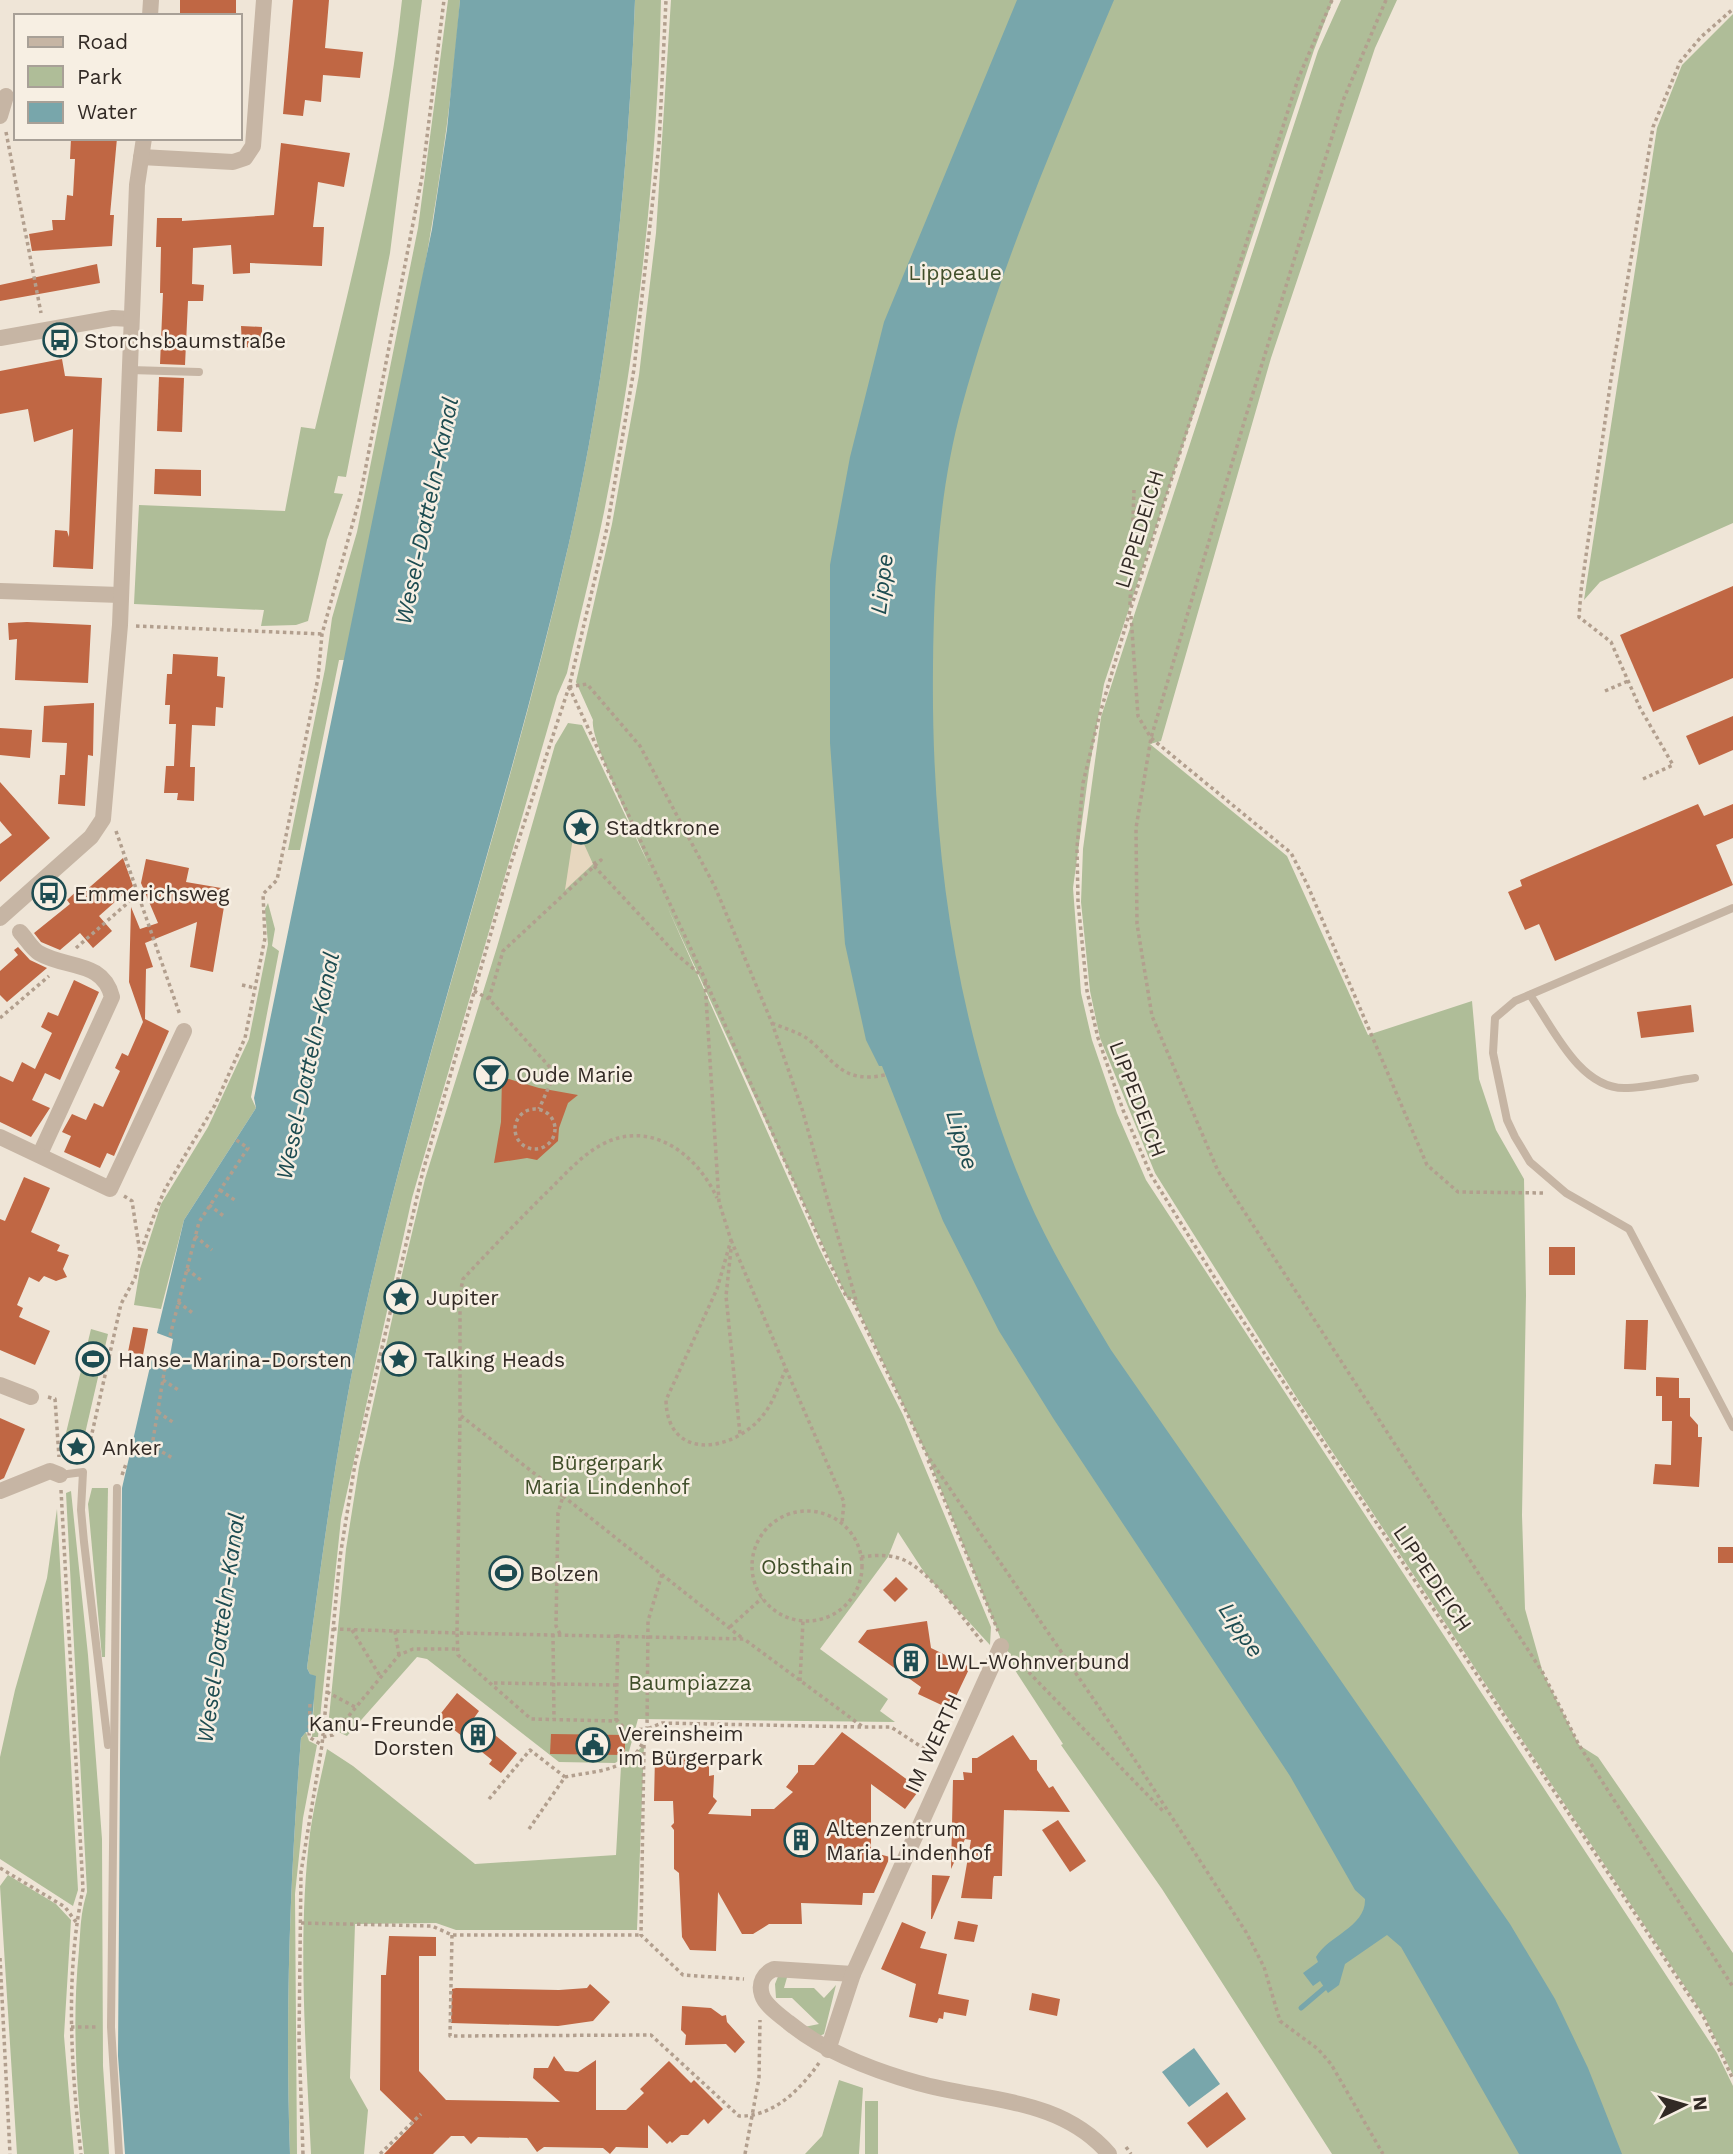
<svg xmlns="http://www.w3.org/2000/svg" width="1733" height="2154" viewBox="0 0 1733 2154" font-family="'Work Sans',sans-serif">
  <rect width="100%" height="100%" fill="#efe5d7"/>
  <g fill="#afbd98">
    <path d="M402 0H422L390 253 346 477 338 476 334 493 343 494 327 540 308 621 296 625 261 626 264 610 134 604 139 505 285 511 301 427 315 429C349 287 387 145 402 0Z"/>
    <path d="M448 0H460C443 223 389 442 346 660H339L300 850H288L325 669 332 618 357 532 418 228Z"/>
    <path d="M635 0H661C657 171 638 344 604 512 593 566 579 619 567 673L557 696 412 1198 341 1519 318 1737H312L315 1677 310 1674 307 1668C324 1543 340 1418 368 1296 426 1043 512 797 569 543 609 365 628 182 635 0Z"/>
    <path d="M671 0H1333L1314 50 1104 684 1089 770 1073 888 1081 993 1092 1040 1117 1113 1146 1180 1717 2053 1733 2086V2154H1332L1162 1889 1061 1745 1063 1744 1011 1664V1654L1001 1646 1000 1637 927 1455 853 1299 847 1298 667 906 819 1248 903 1415 991 1627 990 1645 926 1575 898 1532 888 1557 820 1649 888 1699 880 1711 895 1722 638 1719 628 1755 615 1763 559 1762 427 1659 417 1657 347 1736 328 1727 346 1549 359 1467 403 1270 425 1179 497 947 555 745 568 723 582 725 649 865C639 841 589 738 593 720L576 682 612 524 639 375 656 233Z"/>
    <path d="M1341 0H1397L1375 48 1271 358 1161 741 1150 744 1287 856 1368 1035 1472 1001 1479 1079 1496 1130 1524 1179 1526 1295 1522 1515 1525 1609 1543 1673 1579 1745 1598 1757 1733 1953V2075L1705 2017 1297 1398 1155 1173 1100 1038 1090 991 1081 902 1083 849 1101 717 1318 51Z"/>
    <path d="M1733 14V523L1600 582 1584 600 1657 128 1682 65Z"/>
    <path d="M268 903 275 929 272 946 279 951 251 1097 256 1108 184 1220 161 1309 134 1305 140 1269 161 1204 208 1127 249 1039 268 944 265 909Z"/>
    <path d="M91 1329 108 1334 84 1438 66 1433Z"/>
    <path d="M92 1488H108L105 1657H102L88 1504Z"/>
    <path d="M71 1491 88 1655 102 1839 103 2066 109 2154H84C76 2086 72 2019 79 1950 81 1927 80 1916 87 1892L66 1493Z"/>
    <path d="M57 1509 78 1890 73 1906 0 1859V1757L15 1690 47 1578Z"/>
    <path d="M306 1732 309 1741 317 1745 303 1818 295 1894 297 2154H290C285 2015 290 1877 301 1738Z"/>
    <path d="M644 1745 637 1930H456L436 1923 355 1924 350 2078 368 2110 364 2154H311C306 2048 297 1939 310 1833 314 1805 321 1777 327 1749L353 1766 475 1864 616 1855 621 1766Z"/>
    <path d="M8 1875 56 1904 71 1920 64 2036 74 2154H17L0 1886Z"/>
    <path d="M779 1974H788L784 1988H814L824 1998 836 1985 824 2034 815 2038 804 2027 819 2024 792 1998H776L775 1984Z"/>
    <path d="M839 2080 863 2088 859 2154H805L822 2136Z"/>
    <rect x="865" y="2101" width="13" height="53"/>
  </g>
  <path fill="#e7d7bf" d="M575 824 593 864 565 890Z"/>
  <g fill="#78a6ab">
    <path d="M460 0H635C628 182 609 365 569 543 511 797 426 1043 368 1296 340 1418 324 1543 307 1668L310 1674 316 1676 311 1733 306 1732 301 1738C290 1877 285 2015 290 2154H125L118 2056 122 1488 152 1358 169 1361 173 1339 157 1333 184 1220 256 1108 254 1098 432 229 447 129Z"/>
    <path d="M1017 0H1114C1058 133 1000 267 962 406 939 491 934 578 933 666 931 846 955 1027 1026 1194 1049 1248 1081 1300 1111 1350L1510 1924 1555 1999 1588 2068 1622 2154H1519L1401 1947 1387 1935 1345 1964 1339 1985 1328 1993 1320 1981 1313 1986 1303 1973 1318 1962 1316 1957C1328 1936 1366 1927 1365 1899L1355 1890 1290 1776 1053 1418 999 1331 943 1221 882 1066H879L866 1040 845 944 830 743V565L850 457 884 322Z"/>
    <path d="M1194 2048 1220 2084 1189 2107 1162 2072Z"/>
  </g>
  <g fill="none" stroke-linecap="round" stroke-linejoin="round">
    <path stroke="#78a6ab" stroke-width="5" d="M1301 2008 1328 1985"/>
  </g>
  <g fill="#c06744">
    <path d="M180 0H236V15L180 13Z"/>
    <path d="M293 0H329L325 48 363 52 360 78 323 75 321 102 305 100 303 116 283 114Z"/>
    <path d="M71 138H117L110 215H114L112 246 32 251 29 234 53 230 52 220H65L67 195 73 196 75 159H70Z"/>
    <path d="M281 143 350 153 344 187 318 182 313 227H324L322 266 250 263V273L233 274 231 245 193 248 192 284 204 285 203 301H188L185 365 160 364 163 293H160L161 247H156L157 218H182V221L274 215Z"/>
    <path d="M97 264 100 283 0 301V285Z"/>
    <path d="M241 326 262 327V348L242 347Z"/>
    <path d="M62 359 65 376 102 378 93 569 53 567 55 530 67 531 69 537 73 429 34 442 28 409 0 414V371Z"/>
    <path d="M159 377 184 378 182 432 157 431Z"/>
    <path d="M155 469 201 470V496L154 494Z"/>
    <path d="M1733 586V678L1653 712 1620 635Z"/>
    <path d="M27 622 91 625 88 683 15 680 17 639 9 640 8 623Z"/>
    <path d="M173 654 218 657 217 676 225 677 223 708 216 707 215 726 192 725 190 767H195L194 801 177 800 178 793H164L166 766H174L176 724H169L170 705H165L167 674H172Z"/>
    <path d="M94 703 93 756 88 755 85 806 58 804 60 775H65L67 743 42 742 44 706Z"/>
    <path d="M1733 716V750L1699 765 1686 736Z"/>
    <path d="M0 728 32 730 30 758 0 755Z"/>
    <path d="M0 782 50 838 0 882V844L12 835 0 821Z"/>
    <path d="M1698 804 1704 816 1733 804V838L1716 845 1733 885 1555 961 1539 924 1525 930 1508 892 1522 886 1520 880Z"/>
    <circle cx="581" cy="827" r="14"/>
    <path d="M123 858 133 886 99 916 112 931 93 948 80 933 60 950 41 942 34 933 70 904 67 900 80 888 83 893Z"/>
    <path d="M146 859 189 868 186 882 227 889 213 972 190 967 197 922 145 943 153 967 146 969 145 1019 169 1031 114 1156 107 1153 100 1168 64 1152 71 1136 62 1132 72 1114 86 1120 94 1103 103 1107 120 1071 115 1068 122 1053 128 1056 143 1022 129 982 131 907 140 929 158 923 141 883Z"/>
    <path d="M18 947 30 960 47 968 7 1002 0 995V971L18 955 14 950Z"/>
    <path d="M74 980 99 992 60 1080 45 1073 32 1100 50 1108 31 1137 0 1122V1076L13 1082 22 1062 35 1069 52 1033 41 1027 48 1012 58 1016Z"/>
    <path d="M1691 1005 1694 1032 1641 1038 1637 1012Z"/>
    <path d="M502 1077 539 1088 578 1095 568 1103 559 1128 558 1141 537 1160 527 1158 494 1163 501 1122Z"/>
    <path d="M24 1177 50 1188 31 1232 60 1245 57 1251 69 1255 63 1269 67 1277 56 1281 44 1276 39 1282 29 1277 17 1305 23 1308 19 1317 50 1331 35 1365 0 1350V1219L5 1221Z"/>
    <rect x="1549" y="1247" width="26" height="28"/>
    <path d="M1626 1320H1648L1646 1370 1624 1369Z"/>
    <path d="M133 1327 148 1329 143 1355 128 1352Z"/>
    <path d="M1656 1377 1679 1378V1398H1690V1416L1698 1425V1437H1702L1699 1487 1653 1484 1655 1464 1671 1465 1672 1421H1662V1396H1656Z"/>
    <path d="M0 1418 25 1429 4 1478 0 1480Z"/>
    <rect x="1718" y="1547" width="15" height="16"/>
    <path d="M896 1577 908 1589 895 1602 883 1590Z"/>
    <path d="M927 1621 931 1648 970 1667 950 1709 918 1694 921 1687 858 1642 867 1630Z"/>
    <path d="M457 1693 479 1711 474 1718 517 1753 501 1773 489 1764 492 1760 438 1717Z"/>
    <path d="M842 1732 920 1789 905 1809 871 1784V1852L890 1857 874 1893H863L862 1905 801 1903 802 1924H769L753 1934H742L718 1892 716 1951 690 1950 682 1937 679 1873 674 1869V1830L671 1826 674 1823 673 1801H654L655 1757H709V1776L714 1775 713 1797 717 1801 708 1814 751 1816V1809H774L793 1792 786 1787 798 1772V1765H814Z"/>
    <path d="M551 1734 625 1735V1755L550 1754Z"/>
    <path d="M1013 1735 1030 1760H1037V1770L1049 1788 1053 1786 1070 1812 1004 1810 1002 1876H994L993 1879 992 1899 961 1898 971 1840 965 1839 951 1869 953 1780H964L963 1772 972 1773V1758H977Z"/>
    <path d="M1058 1820 1086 1861 1070 1872 1042 1830Z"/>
    <path d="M932 1875 950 1876 932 1919H931Z"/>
    <path d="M958 1921 978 1925 974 1942 954 1939Z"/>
    <path d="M902 1922 926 1932 920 1948 947 1954 938 1994 969 2000 966 2016 944 2012 943 2019 939 2018 937 2023 909 2017 916 1984 881 1969Z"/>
    <path d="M389 1936 436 1937V1956H419V2071L446 2100 560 2102 533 2078 534 2068H548L554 2056 565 2071 578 2072 596 2060V2110H626L644 2093 640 2089 669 2061 691 2083 694 2080 723 2109 708 2124 704 2119 688 2135H681L672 2143 670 2141 667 2144 648 2125V2148L616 2147 610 2154 603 2148 544 2147 537 2152 527 2138 478 2137 471 2144 464 2136H451L433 2154H384L414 2123 380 2090 381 1975H386Z"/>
    <path d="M590 1984 610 2002 593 2021 558 2026 451 2023 452 1989 456 1988 559 1990 587 1988Z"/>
    <path d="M1032 1993 1060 1999 1057 2016 1029 2010Z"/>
    <path d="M682 2006 711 2008 722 2016 726 2015 727 2022 745 2042 735 2053 726 2044 685 2045 686 2035 681 2030Z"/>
    <path d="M1227 2092 1246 2119 1207 2148 1187 2123Z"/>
  </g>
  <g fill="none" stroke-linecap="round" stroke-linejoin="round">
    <g stroke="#b29f8e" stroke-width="3.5" stroke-dasharray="3.5 3.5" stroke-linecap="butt">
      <path d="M1332 0 1298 79 1130 611 1099 717 1083 783 1077 847 1078 902 1087 991 1098 1038 1123 1110 1151 1175 1218 1283 1704 2018 1733 2079"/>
      <path d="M1386 0 1344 98 1245 419 1151 738 1136 828 1137 924 1152 1016 1218 1171 1543 1673 1579 1745 1733 1987"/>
      <path d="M6 132 41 313"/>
      <path d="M1130 605 1134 490"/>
      <path d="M1131 616 1138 716 1151 738 1291 853 1307 884 1427 1165 1458 1192 1546 1193"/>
      <path d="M136 626 322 634"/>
      <path d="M569 687 704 977 830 1264 847 1298 852 1299 927 1455 1133 1757 1246 1932 1264 1967 1280 2021 1318 2049 1331 2064 1383 2154"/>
      <path d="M569 687 587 684 640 746 715 887 772 1023 802 1109 857 1304"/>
      <path d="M1605 691 1628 681"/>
      <path d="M1643 779 1673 765 1640 708 1611 642 1579 617 1581 591 1611 379 1653 127 1680 62 1701 37 1733 9"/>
      <path d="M116 831 180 1015"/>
      <path d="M594 866 676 954 702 976"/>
      <path d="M76 948 138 894"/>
      <path d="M705 982 719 1202 731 1240 717 1289 666 1400C667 1463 735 1452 764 1414 774 1401 779 1384 786 1369L731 1240"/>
      <path d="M242 985 255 988"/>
      <path d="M474 991 489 999 555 1073 539 1109"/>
      <path d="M489 999 503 951 601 860 593 864"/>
      <path d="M0 1018 49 976"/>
      <path d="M772 1023C783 1028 798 1032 808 1039 835 1061 842 1084 885 1075"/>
      <circle cx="535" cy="1129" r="20"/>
      <path d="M220 1190 236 1201"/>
      <path d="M124 1196 132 1201 140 1253"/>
      <path d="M209 1205 225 1217"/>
      <path d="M195 1236 212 1250"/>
      <path d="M731 1249 726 1296 740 1434"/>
      <path d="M187 1269 202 1281"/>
      <path d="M178 1302 194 1314"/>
      <path d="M170 1336 199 1222 248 1148 235 1139"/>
      <path d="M166 1361 152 1446 174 1459"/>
      <path d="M786 1369 844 1502 842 1523"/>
      <path d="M163 1380 180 1391"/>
      <path d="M48 1397 55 1399 59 1457"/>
      <path d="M158 1412 174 1423"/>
      <path d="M86 1460 121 1304 135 1278 140 1254 153 1218 165 1189 215 1105 245 1038 265 938 263 894 277 880 318 678 322 634 360 497 422 177 444 0"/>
      <path d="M928 1460 998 1631"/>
      <path d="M122 1475 126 1464"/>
      <path d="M61 1490 83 1889C65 1975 71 2066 81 2154"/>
      <path d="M563 1496 742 1638"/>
      <circle cx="807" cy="1566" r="55"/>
      <path d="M861 1557C876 1555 890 1554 904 1560 931 1572 964 1620 983 1643"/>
      <path d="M730 1627 762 1598"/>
      <path d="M333 1629 457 1633 460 1415"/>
      <path d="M352 1630 380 1676"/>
      <path d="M395 1631 399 1655"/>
      <path d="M553 1634 554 1719"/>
      <path d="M560 1634 556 1626 558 1513 563 1496 460 1415V1294L463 1279C490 1250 517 1222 545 1194 563 1177 579 1157 601 1145 650 1118 697 1154 717 1198"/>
      <path d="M618 1634 616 1721 531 1719 458 1655 457 1633 744 1639 863 1727H891L934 1755"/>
      <path d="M1014 1657 1164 1812"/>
      <path d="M800 1681 803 1621"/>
      <path d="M494 1683 617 1685"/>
      <path d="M327 1692 355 1707"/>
      <path d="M310 1704 309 1737 322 1745"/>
      <path d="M616 1719 626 1730 647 1729 648 1621 662 1574"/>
      <path d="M323 1737 333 1735 399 1655 413 1649H458"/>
      <path d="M644 1745 641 1935 683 1975 744 1979"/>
      <path d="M489 1799 530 1750 565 1777"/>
      <path d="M529 1829 565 1777C600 1770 639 1771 647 1729L662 1723 861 1727"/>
      <path d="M0 1868 65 1907 76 1922"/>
      <path d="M301 1923 432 1926 452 1935H641"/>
      <path d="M452 1935 450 2036 651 2035 739 2116C773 2117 800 2090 819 2063"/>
      <path d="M0 1958 10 2154"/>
      <path d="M71 2027H97"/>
      <path d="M1126 2147 1131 2154"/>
      <path d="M303 2154 299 2040 301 1872 322 1745 340 1557 355 1464 423 1171 511 863 569 687 607 528 634 369 659 144 666 0"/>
      <path d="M380 2154 421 2114"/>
      <path d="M745 2154 759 2078 760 2020"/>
    </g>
    <g stroke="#c6b5a4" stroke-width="8">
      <path d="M130 370 199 372"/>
      <path d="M1733 908 1515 1001 1495 1018 1493 1053 1507 1120 1515 1137 1530 1162 1566 1193 1629 1229 1733 1427"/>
      <path d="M1530 995C1552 1026 1579 1088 1624 1088 1647 1088 1672 1081 1695 1078"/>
      <path d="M60 1475 83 1472 81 1510 84 1542 108 1745"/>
      <path d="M117 1488 111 2027 119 2154"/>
    </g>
    <g stroke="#c6b5a4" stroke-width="16">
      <path d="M150 16 151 0"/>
      <path d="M0 116 6 96"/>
      <path d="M141 157 233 162 245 158 253 146 264 0"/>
      <path d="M0 338 113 318 130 319"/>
      <path d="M0 591 120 595"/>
      <path d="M0 918 91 837 103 819 120 625 137 185 144 138"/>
      <path d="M20 932C26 938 32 949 39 953 66 969 103 960 112 997L40 1154"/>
      <path d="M0 1137 110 1189 184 1031"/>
      <path d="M0 1385 31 1397"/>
      <path d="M0 1491 50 1471 60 1475"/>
      <path d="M853 1974 774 1969C764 1973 758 1983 762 1995 765 2005 779 2015 788 2022 824 2052 872 2070 918 2083 986 2102 1060 2097 1109 2154"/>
      <path d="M828 2050 853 1974 1001 1646"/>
    </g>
  </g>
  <defs>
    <symbol id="bus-ring" viewBox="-11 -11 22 22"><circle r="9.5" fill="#f7efe3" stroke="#1d4c51" stroke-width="1.5"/><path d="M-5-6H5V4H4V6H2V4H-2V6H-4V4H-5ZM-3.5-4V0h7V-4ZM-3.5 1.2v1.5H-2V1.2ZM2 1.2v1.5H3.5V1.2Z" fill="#1d4c51"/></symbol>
    <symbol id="sight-ring" viewBox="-11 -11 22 22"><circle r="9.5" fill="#f7efe3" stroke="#1d4c51" stroke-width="1.5"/><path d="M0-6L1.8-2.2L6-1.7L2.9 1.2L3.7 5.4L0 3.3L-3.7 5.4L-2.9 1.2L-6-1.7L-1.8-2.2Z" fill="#1d4c51"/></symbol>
    <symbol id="bar-ring" viewBox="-11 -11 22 22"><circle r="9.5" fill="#f7efe3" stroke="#1d4c51" stroke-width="1.5"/><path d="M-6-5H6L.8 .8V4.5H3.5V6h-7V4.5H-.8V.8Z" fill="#1d4c51"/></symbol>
    <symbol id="stadium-ring" viewBox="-11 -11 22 22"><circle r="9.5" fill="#f7efe3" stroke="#1d4c51" stroke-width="1.5"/><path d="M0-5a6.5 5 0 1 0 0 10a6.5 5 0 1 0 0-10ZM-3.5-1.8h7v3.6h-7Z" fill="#1d4c51"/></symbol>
    <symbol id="building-ring" viewBox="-11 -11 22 22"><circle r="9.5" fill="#f7efe3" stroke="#1d4c51" stroke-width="1.5"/><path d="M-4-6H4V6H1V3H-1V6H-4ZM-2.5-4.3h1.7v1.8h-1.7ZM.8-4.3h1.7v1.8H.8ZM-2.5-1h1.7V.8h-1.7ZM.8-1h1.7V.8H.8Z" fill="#1d4c51"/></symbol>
    <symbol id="civic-ring" viewBox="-11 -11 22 22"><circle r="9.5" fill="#f7efe3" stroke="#1d4c51" stroke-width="1.5"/><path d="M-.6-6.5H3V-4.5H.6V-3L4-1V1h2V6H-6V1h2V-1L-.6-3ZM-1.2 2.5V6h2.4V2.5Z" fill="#1d4c51"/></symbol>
  </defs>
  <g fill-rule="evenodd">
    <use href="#bus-ring" x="41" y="321" width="38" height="38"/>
    <use href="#sight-ring" x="562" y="808" width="38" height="38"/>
    <use href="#bus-ring" x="30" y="874" width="38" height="38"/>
    <use href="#bar-ring" x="472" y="1055" width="38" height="38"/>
    <use href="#sight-ring" x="382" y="1278" width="38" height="38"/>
    <use href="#stadium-ring" x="74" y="1340" width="38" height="38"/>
    <use href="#sight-ring" x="380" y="1340" width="38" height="38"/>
    <use href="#sight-ring" x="58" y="1428" width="38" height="38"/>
    <use href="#stadium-ring" x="487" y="1554" width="38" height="38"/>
    <use href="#building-ring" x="892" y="1642" width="38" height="38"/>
    <use href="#building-ring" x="459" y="1716" width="38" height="38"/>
    <use href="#civic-ring" x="574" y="1726" width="38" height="38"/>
    <use href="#building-ring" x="782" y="1821" width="38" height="38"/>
  </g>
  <g text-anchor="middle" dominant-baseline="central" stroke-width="5" stroke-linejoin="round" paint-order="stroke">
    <g font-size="21" fill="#404f2a" stroke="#f7efe3">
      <text x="955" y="272">Lippeaue</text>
      <text x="607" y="1462">Bürgerpark<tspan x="607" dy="24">Maria Lindenhof</tspan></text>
      <text x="807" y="1566">Obsthain</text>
      <text x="690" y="1682">Baumpiazza</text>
    </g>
    <g font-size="21" fill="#322a25" stroke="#f7efe3" text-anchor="start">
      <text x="84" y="340">Storchsbaumstraße</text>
      <text x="606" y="827">Stadtkrone</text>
      <text x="74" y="893">Emmerichsweg</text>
      <text x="516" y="1074">Oude Marie</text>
      <text x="426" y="1297">Jupiter</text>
      <text x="118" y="1359">Hanse-Marina-Dorsten</text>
      <text x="424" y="1359">Talking Heads</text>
      <text x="102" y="1447">Anker</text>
      <text x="530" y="1573">Bolzen</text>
      <text x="936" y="1661">LWL-Wohnverbund</text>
      <text x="454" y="1723" text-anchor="end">Kanu-Freunde<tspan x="454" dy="24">Dorsten</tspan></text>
      <text x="618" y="1733">Vereinsheim<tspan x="618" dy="24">im Bürgerpark</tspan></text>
      <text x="826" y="1828">Altenzentrum<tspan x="826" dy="24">Maria Lindenhof</tspan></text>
    </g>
    <g font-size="21" fill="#322a25" stroke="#f7efe3">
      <text transform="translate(1139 529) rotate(-73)">LIPPEDEICH</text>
      <text transform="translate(1138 1099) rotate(69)">LIPPEDEICH</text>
      <text transform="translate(1433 1578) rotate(56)">LIPPEDEICH</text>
      <text transform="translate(933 1743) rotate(-65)">IM WERTH</text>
    </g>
    <g font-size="23" font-style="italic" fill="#1d4c51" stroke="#f7efe3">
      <text transform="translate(427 511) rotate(-78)">Wesel-Datteln-Kanal</text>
      <text transform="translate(882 584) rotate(-83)">Lippe</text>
      <text transform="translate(308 1066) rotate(-78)">Wesel-Datteln-Kanal</text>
      <text transform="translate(962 1140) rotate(73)">Lippe</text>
      <text transform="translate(221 1628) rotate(-82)">Wesel-Datteln-Kanal</text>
      <text transform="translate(1241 1630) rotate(56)">Lippe</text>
    </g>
  </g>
  <rect x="14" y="14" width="228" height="126" fill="#f7efe3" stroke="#a8a097" stroke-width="2"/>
  <rect x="28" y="37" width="35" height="10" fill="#c6b5a4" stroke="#a8a097" stroke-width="2"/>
  <text x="77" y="49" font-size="21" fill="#322a25">Road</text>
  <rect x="28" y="66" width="35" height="21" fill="#afbd98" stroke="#a8a097" stroke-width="2"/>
  <text x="77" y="84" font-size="21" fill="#322a25">Park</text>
  <rect x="28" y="102" width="35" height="21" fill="#78a6ab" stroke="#a8a097" stroke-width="2"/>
  <text x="77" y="119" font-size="21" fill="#322a25">Water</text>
  <g transform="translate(1684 2105) rotate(85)" stroke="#f7efe3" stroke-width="5" paint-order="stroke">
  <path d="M0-5L12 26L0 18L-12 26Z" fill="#322a25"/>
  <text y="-10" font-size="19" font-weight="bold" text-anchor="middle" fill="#322a25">N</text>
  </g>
</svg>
